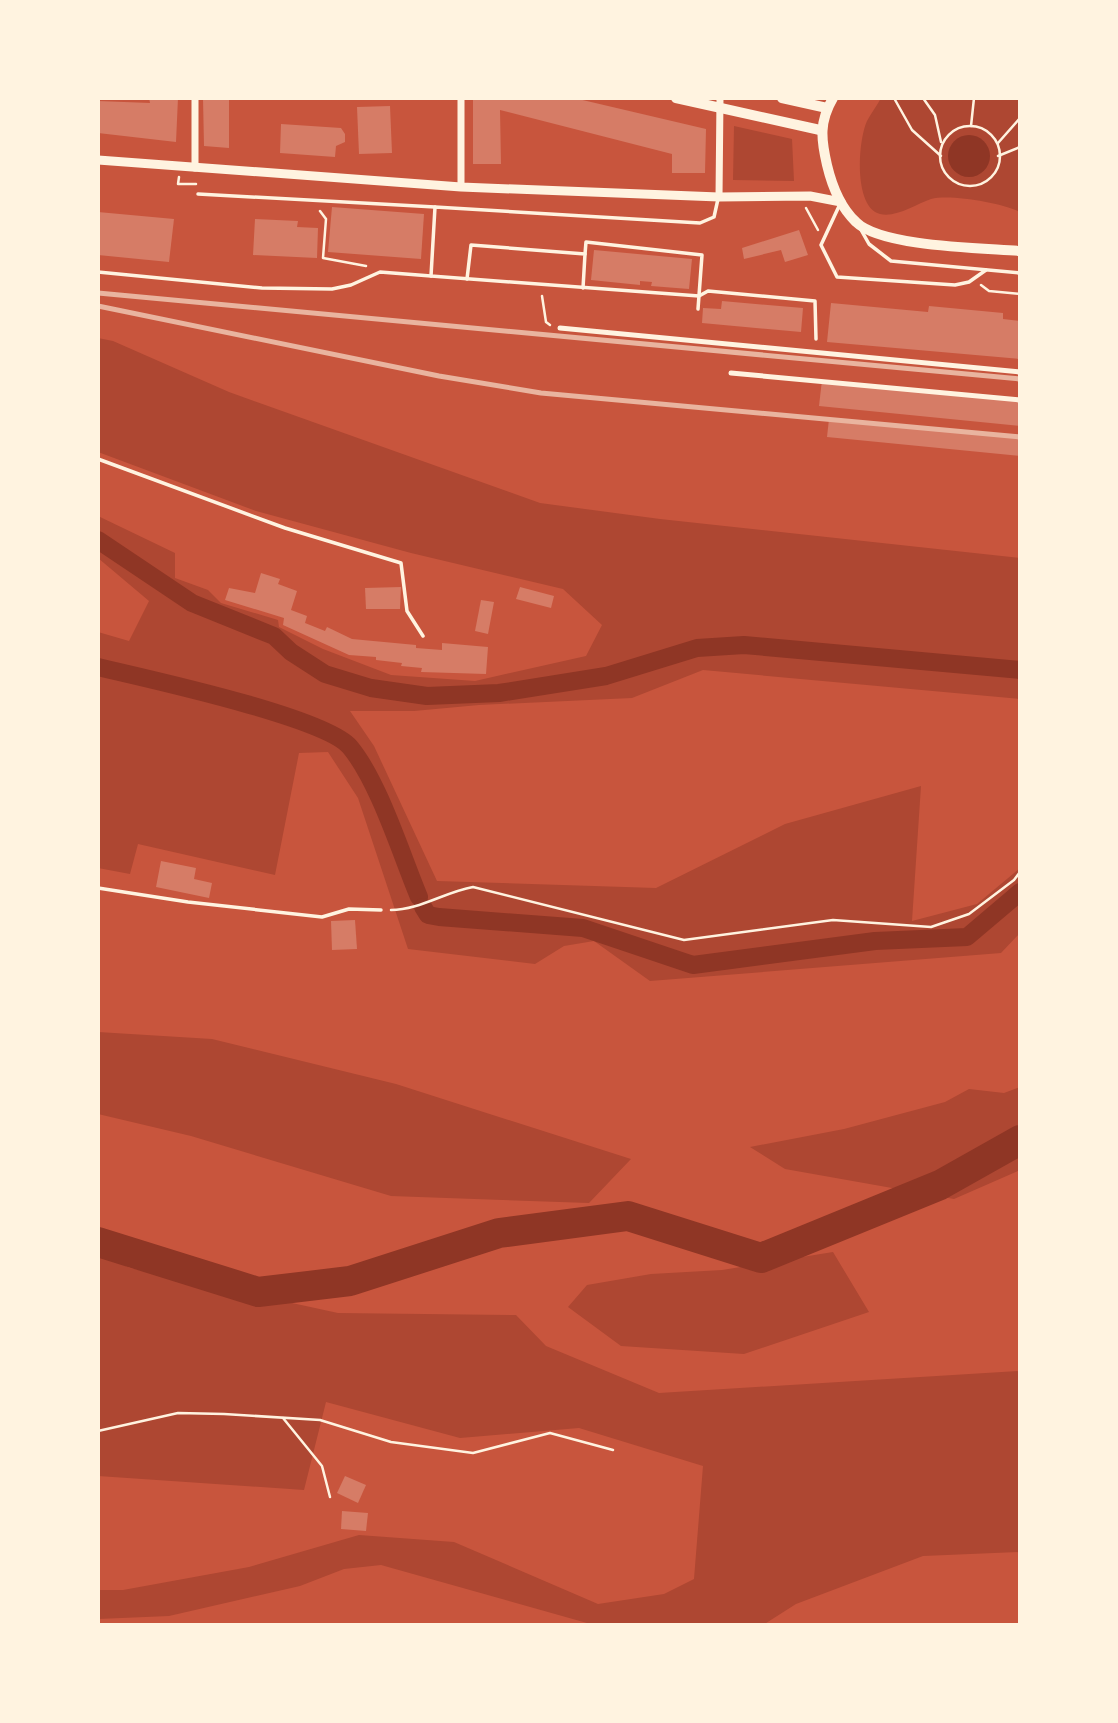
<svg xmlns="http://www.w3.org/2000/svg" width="1118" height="1723" viewBox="0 0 1118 1723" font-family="'Asap Condensed',sans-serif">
  <rect width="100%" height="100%" fill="#c8553d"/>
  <g fill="#ae4732">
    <path d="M881 98H1020V212C1002 203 951 194 931 199 916 204 896 218 880 214 853 207 858 140 867 121 871 113 877 106 881 98Z"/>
    <path d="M734 126 792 139 794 181 733 180Z"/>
    <path d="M98 338 113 341 229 392 540 503 660 519 1020 558V699L703 670 632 698 479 705 414 711H350L374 746 437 881 656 888 785 824 921 786 912 921 977 904 1020 868V933L1001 953 650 981 594 941 564 946 535 964 408 949 358 798 328 752 299 753 275 875 138 844 130 874 98 868V632L129 641 149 601 98 558V516L175 553V578L208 590 221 603 278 620 279 627 323 649 391 675 475 681 586 656 602 625 563 589 411 553 256 511 98 452Z"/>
    <path d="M98 1032 212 1039 396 1084 631 1159 589 1203 391 1196 191 1136 98 1114Z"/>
    <path d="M1020 1087V1170L954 1199 785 1169 750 1147 844 1129 945 1102 969 1089 1004 1093Z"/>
    <path d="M833 1252 869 1312 744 1354 621 1346 568 1307 587 1285 651 1274 722 1270Z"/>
    <path d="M98 1253 130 1268 338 1313 516 1315 546 1346 659 1393 1020 1371V1552L923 1556 796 1604 763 1625H594L381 1565 344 1569 300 1586 169 1616 98 1619V1590H123L249 1567 359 1535 454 1542 598 1604 664 1594 694 1579 703 1466 579 1428 460 1438 326 1402 304 1490 98 1476Z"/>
  </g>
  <circle fill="#8f3625" cx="969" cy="156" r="21"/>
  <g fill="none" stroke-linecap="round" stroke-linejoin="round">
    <g stroke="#8f3625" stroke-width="18">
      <path d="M98 540 192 603 274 636 291 652 325 674 371 688 427 696 499 693 606 676 697 648 744 645 1020 670"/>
      <path d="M98 667C144 678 325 717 350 747 379 782 401 854 419 897"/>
      <path d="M423 907 428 915 439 917 583 928 693 965 875 941 967 937 1020 892"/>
    </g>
    <path stroke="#8f3625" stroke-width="30" d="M98 1242 258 1292 350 1281 499 1233 628 1216 761 1258 940 1185 1020 1140"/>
  </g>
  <g fill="#d67c66">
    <path d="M149 98H178L176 142 98 133V101L150 103Z"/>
    <path d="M203 98H229V148L204 146Z"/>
    <path d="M473 98H574L706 129 705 173H672V154L500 110 501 164H473Z"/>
    <path d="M390 106 392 153 359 154 357 107Z"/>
    <path d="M281 124 341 128 345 134V142L336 146 335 157 280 153Z"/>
    <path d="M332 207 424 214 421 259 328 252Z"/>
    <path d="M98 212 174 219 169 262 98 255Z"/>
    <path d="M255 219 298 221 297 227 318 228 317 258 253 255Z"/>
    <path d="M799 230 808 255 785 262 781 250 744 259 742 248Z"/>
    <path d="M594 250 692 259 689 289 651 286 652 282 640 281V285L591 280Z"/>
    <path d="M722 301 803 308 801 332 702 323 703 308 721 309Z"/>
    <path d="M831 303 928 312 929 306 1003 313V319L1020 321V359L827 342Z"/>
    <path d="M822 380 1020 399V426L819 406Z"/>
    <path d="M829 419 1020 437V456L827 437Z"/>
    <path d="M261 573 280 579 278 584 297 591 291 610 307 616 305 623 325 631 327 627 352 639 416 645V648L442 650V643L488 647 486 674 421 672 422 668 401 666 402 663 376 660V657L349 655 283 625 284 618 225 600 229 588 255 593Z"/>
    <path d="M401 587 400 609H366L365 588Z"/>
    <path d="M520 587 554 596 551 608 516 599Z"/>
    <path d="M481 600 494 602 488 634 475 631Z"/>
    <path d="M161 861 196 868 194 879 212 883 209 898 156 887Z"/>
    <path d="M355 920 357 949 332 950 331 921Z"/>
    <path d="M345 1476 366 1485 358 1503 337 1493Z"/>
    <path d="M342 1511 368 1513 366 1531 341 1529Z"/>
  </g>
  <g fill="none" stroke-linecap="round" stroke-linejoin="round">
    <g stroke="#fff3e0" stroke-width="2.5">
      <path d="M894 98 912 130 941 156"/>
      <path d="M923 98 935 115 941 142"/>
      <path d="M971 126 974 98"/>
      <circle cx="970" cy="156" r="30"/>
      <path d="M998 143 1020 118"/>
      <path d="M998 156 1020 147"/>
      <path d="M179 177 178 184H196"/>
      <path d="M806 208 818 230"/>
      <path d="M320 211 326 219 323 258 366 266"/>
      <path d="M981 285 989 291 1020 294"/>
      <path d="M542 296 546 322 550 325"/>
      <path d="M391 910C419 910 445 892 473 887L684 940 833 920 931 927 969 914 1014 880 1020 872"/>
      <path d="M283 1418 322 1466 330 1497"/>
      <path d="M98 1431 178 1413 224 1414 320 1420 391 1442 473 1453 550 1433 613 1450"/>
    </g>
    <g stroke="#fff3e0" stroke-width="3.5">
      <path d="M198 194 435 207"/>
      <path d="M718 199 714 217 700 223 435 207 431 276 699 296 708 291 815 301 816 339"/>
      <path d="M840 204 821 245 837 277 955 285 969 282 986 270"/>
      <path d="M860 228 869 244 891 261 1020 273"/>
      <path d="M585 254 586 242 702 255 698 309"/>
      <path d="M98 272 262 288 332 289 351 285 380 272 431 276"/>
      <path d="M467 279 471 245 585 254 583 288"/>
      <path d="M98 459 285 528 401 563 407 611 423 636"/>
      <path d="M98 888 188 902 322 917 349 909 381 910"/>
    </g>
    <g stroke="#fff3e0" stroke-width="5">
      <path d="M560 328 1020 372"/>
      <path d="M731 373 1020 400"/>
    </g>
    <g stroke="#fff3e0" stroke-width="7">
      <path d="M195 98V168"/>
      <path d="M461 98V187"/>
      <path d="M719 197 720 98"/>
    </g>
    <path stroke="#fff3e0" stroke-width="9" d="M98 160 461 187 719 197 810 196 841 202"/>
    <g stroke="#fff3e0" stroke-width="10">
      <path d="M676 98 820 130"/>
      <path d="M782 98 827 108"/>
      <path d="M833 98C819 122 821 139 827 165 832 186 840 207 856 222 881 247 983 248 1020 251"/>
    </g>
    <g stroke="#e9b49f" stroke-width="5">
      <path d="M98 293 1020 379"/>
      <path d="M98 306 439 376 541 393 1020 437"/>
    </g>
  </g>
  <rect width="1118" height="1723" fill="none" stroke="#fff3e0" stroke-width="200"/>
</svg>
